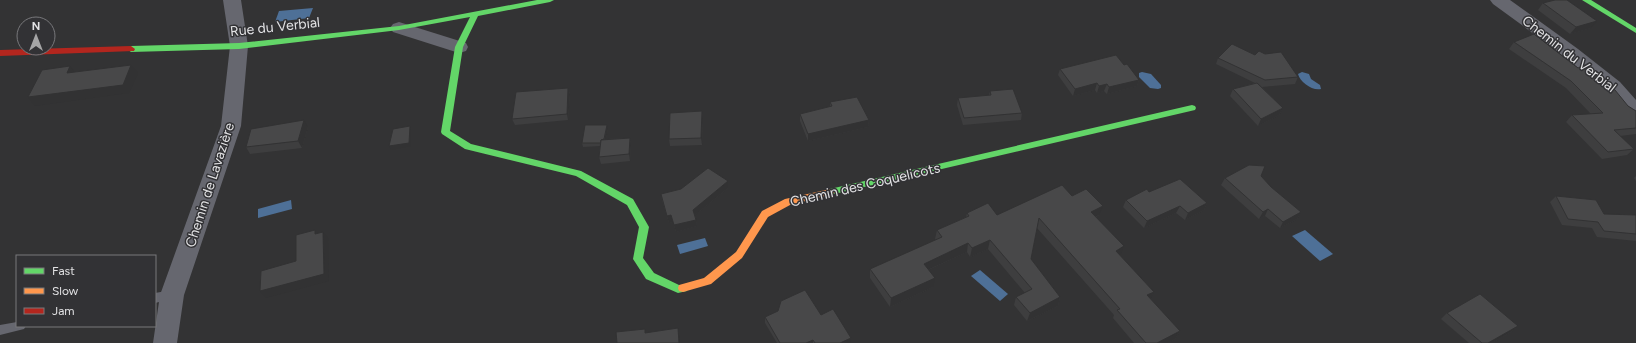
<svg xmlns="http://www.w3.org/2000/svg" width="1636" height="343" viewBox="0 0 1636 343" font-family="Figtree,sans-serif">
  <rect width="100%" height="100%" fill="#333334"/>
  <g fill="#4e7097">
    <path d="M313 8 309 18 275 22 279 11Z"/>
    <path d="M1142 72 1151 74 1161 85V88L1158 89 1150 88 1139 77V73Z"/>
    <path d="M1302 72 1309 74 1311 79 1320 85 1321 89C1312 91 1300 82 1298 74Z"/>
    <path d="M291 200 292 209 258 218V209Z"/>
    <path d="M1305 230 1333 254 1320 261 1292 236Z"/>
    <path d="M705 238 708 246 680 254 677 245Z"/>
    <path d="M980 270 1008 294 1000 301 971 276Z"/>
  </g>
  <g fill="none" stroke-linecap="round" stroke-linejoin="round">
    <g fill="#66676f" fill-rule="evenodd">
      <path d="M172 290 176 292 178 295 176 298 155 303V293Z"/>
      <path d="M17 322V326H26L24 329 0 335V325Z"/>
    </g>
    <g fill="#66676f" fill-rule="evenodd">
      <path d="M223 0H241L248 46 241 126 184 295 177 343H153L160 295 221 126 230 46Z"/>
      <path d="M1490 0H1510L1578 49 1620 82 1636 100V120C1622 116 1616 100 1605 91 1570 59 1531 32 1493 4Z"/>
      <path d="M399 22 466 43 468 47 466 51 459 53 393 32 390 28 393 24Z"/>
    </g>
    <g fill="#63d668" fill-rule="evenodd">
      <path d="M537 0H554L550 2 478 16 463 47 450 131 471 144 581 171 633 199 649 227 643 258 654 273 679 285H687L688 288 687 291 678 293 646 279 635 262 633 259 639 227 627 205 576 176 465 149 442 134 441 132 455 47 470 17 399 30 239 49 131 52 127 49 131 46 239 43 399 26Z"/>
      <path d="M1582 0H1591L1636 28V33Z"/>
      <path d="M1192 105 1195 106 1196 108 1195 110 830 195 827 194 825 192 827 190 830 189Z"/>
    </g>
    <path fill="#ff974d" fill-rule="evenodd" d="M830 189 833 190 835 192 833 194 790 205 768 217 742 258 711 284 683 292 679 291 678 288 679 285 704 278 736 252 762 211 785 199Z"/>
    <path fill="#b3261e" fill-rule="evenodd" d="M131 46 135 49 134 51 0 56V50Z"/>
  </g>
  <g fill="#3e3e3f">
    <path d="M1543 3 1591 28 1570 34 1538 10Z"/>
    <path d="M1514 42 1628 106 1636 111V134L1620 136 1634 149 1627 155 1602 159 1566 122 1572 115 1591 114 1566 88 1509 49Z"/>
    <path d="M1218 58 1298 77 1295 84 1262 87 1283 108 1279 115 1258 126 1230 96 1233 89 1255 83 1216 64Z"/>
    <path d="M1124 65 1139 80 1137 86 1107 94 1104 91 1097 93 1095 90 1073 96 1058 75 1060 69Z"/>
    <path d="M568 88 570 94 568 120 515 125 512 119Z"/>
    <path d="M990 91 1022 113 1021 120 963 125 957 105 958 98 989 95Z"/>
    <path d="M830 102 869 120 868 127 808 141 800 121V114L830 107Z"/>
    <path d="M702 111 703 118 702 145 670 146 669 139Z"/>
    <path d="M308 127 302 148 250 154 246 147Z"/>
    <path d="M608 129 606 139 630 138 631 145 630 161 601 164 599 157 600 146 583 147 582 143Z"/>
    <path d="M1261 176 1271 187 1301 212 1297 219 1280 228 1265 216 1259 219 1221 185 1225 178Z"/>
    <path d="M1636 176V181L1634 178Z"/>
    <path d="M728 181V188L695 215 697 226 676 232 673 222 669 223 662 200 661 194Z"/>
    <path d="M1149 192 1207 203 1204 210 1185 220 1176 213 1144 228 1123 207 1126 200Z"/>
    <path d="M1072 196 1099 215 1096 217 1121 255H1120L1154 292 1150 299 1180 331 1175 339 1168 343H1134L1113 318 1114 315 1037 228 1031 259 1060 297 1058 306 1027 321 1014 305 1016 297 1025 293 988 249 970 257 967 252 928 270 933 287 890 307 870 278V269L936 240 935 239 937 230 966 217 967 213 997 215Z"/>
    <path d="M1556 196 1604 214 1636 215V241L1597 237 1592 228 1562 225 1550 202Z"/>
    <path d="M1447 313 1518 326 1511 332 1492 343H1469L1441 319Z"/>
    <path d="M821 315 851 338V343H777L765 323V317Z"/>
  </g>
  <g fill="#323233">
    <path d="M1597 21 1591 28 1570 34 1576 27Z"/>
    <path d="M131 65 138 73 129 93 35 106 28 97Z"/>
    <path d="M70 66 77 75 67 73Z"/>
    <path d="M1139 80 1137 86 1107 94 1109 87Z"/>
    <path d="M1097 83 1095 90 1073 96 1075 89Z"/>
    <path d="M1107 84 1104 91 1097 93 1099 86Z"/>
    <path d="M568 88 570 94 568 120 567 114Z"/>
    <path d="M1283 108 1279 115 1258 126 1261 119Z"/>
    <path d="M702 111 703 118 702 145 701 138Z"/>
    <path d="M304 120 308 127 302 148 298 141Z"/>
    <path d="M869 120 868 127 808 141V134Z"/>
    <path d="M607 125 608 129 605 146 604 143Z"/>
    <path d="M410 126 411 130V146L391 150 389 146Z"/>
    <path d="M630 138 631 145 630 161 629 154Z"/>
    <path d="M728 181V188L694 216 693 210Z"/>
    <path d="M1207 203 1204 210 1185 220 1188 213Z"/>
    <path d="M1103 206 1099 215 1088 220 1091 212Z"/>
    <path d="M1180 206 1176 213 1144 228 1147 221Z"/>
    <path d="M1268 209 1265 216 1259 219 1263 212Z"/>
    <path d="M1301 212 1297 219 1280 228 1283 222Z"/>
    <path d="M671 215 673 222 669 223 667 216Z"/>
    <path d="M696 220 697 226 676 232 674 225Z"/>
    <path d="M323 232 328 238 329 281 266 298 260 291 324 274Z"/>
    <path d="M990 240 988 249 970 257 972 248Z"/>
    <path d="M968 243 967 252 923 272 924 264Z"/>
    <path d="M1124 246 1121 255 1112 259 1116 251Z"/>
    <path d="M935 278 933 287 890 307 891 298Z"/>
    <path d="M1154 292 1150 300 1147 295Z"/>
    <path d="M1060 297 1058 306 1027 321 1030 313Z"/>
    <path d="M1518 326 1511 332 1492 343H1488Z"/>
    <path d="M678 328 679 335 680 343H679Z"/>
    <path d="M1180 331 1175 339 1168 343H1157Z"/>
    <path d="M851 338V343H840Z"/>
    <path d="M813 340V343H806Z"/>
  </g>
  <g fill="#484849" stroke="#323233">
    <path d="M1555 0H1567L1597 21 1576 27 1543 3Z"/>
    <path d="M1534 34 1578 68 1583 66 1615 90 1628 106 1636 111V128L1614 130 1634 149 1608 152 1572 115 1603 113 1571 81 1514 42Z"/>
    <path d="M1232 44 1255 55 1259 51 1265 54 1281 52 1298 77 1265 80 1218 58Z"/>
    <path d="M1116 55 1124 65 1127 64 1139 80 1109 87 1107 84 1099 86 1097 83 1075 89 1060 69Z"/>
    <path d="M131 65 123 85 28 97 42 70 70 66 67 73Z"/>
    <path d="M1257 83 1283 108 1261 119 1233 89Z"/>
    <path d="M568 88 567 114 512 119 516 92Z"/>
    <path d="M1013 89 1022 113 964 118 958 98 991 95 990 91Z"/>
    <path d="M857 97 869 120 808 134 800 114 832 106 830 102Z"/>
    <path d="M702 111 701 138 669 139 670 113Z"/>
    <path d="M304 120 298 141 246 147 251 129Z"/>
    <path d="M585 125H607L604 139 601 140V143H582Z"/>
    <path d="M410 126 409 143 389 146 393 129Z"/>
    <path d="M630 138 629 154 599 157 601 140Z"/>
    <path d="M1249 165 1265 166 1261 176 1271 187 1301 212 1283 222 1268 209 1263 212 1225 178Z"/>
    <path d="M708 168 728 181 693 210 696 220 674 225 671 215 667 216 661 194 681 189Z"/>
    <path d="M1180 179 1207 203 1188 213 1180 206 1147 221 1126 200 1147 189 1149 192Z"/>
    <path d="M1062 185 1072 196 1086 189 1103 206 1091 212 1124 246 1116 251 1154 292 1147 295 1180 331 1157 343H1146L1117 310 1120 309 1039 218 1031 259 1060 297 1030 313 1016 297 1032 289 990 240 972 248 968 243 924 264 935 278 891 298 870 269 942 237 937 230 969 216 967 213 988 203 997 215Z"/>
    <path d="M1556 196 1596 200 1604 214 1636 215V234L1604 231 1598 222 1568 219Z"/>
    <path d="M315 230V234L323 232 324 274 260 291 261 271 296 261V235Z"/>
    <path d="M805 290 821 315 833 309 851 338 840 343H815L813 340 806 343H780L765 317 778 311 781 301Z"/>
    <path d="M1480 294 1518 326 1488 343H1482L1447 313Z"/>
    <path d="M678 328 679 343H617L616 332 645 329V333Z"/>
  </g>
  <g text-anchor="middle" dominant-baseline="central" stroke-width="3" stroke-linejoin="round" paint-order="stroke">
    <g font-size="14" fill="#e2e2e4" stroke="#323235">
      <text transform="translate(275 27) rotate(-6)">Rue du Verbial</text>
      <text transform="translate(1569 54) rotate(38)">Chemin du Verbial</text>
      <text transform="translate(210 185) rotate(-72)">Chemin de Lavazière</text>
      <text transform="translate(865 185) rotate(-13)">Chemin des Coquelicots</text>
    </g>
  </g>
  <rect x="16" y="255" width="140" height="72" fill="#323235" stroke="#78787b"/>
  <rect x="24" y="268" width="20" height="6" fill="#63d668" stroke="#78787b"/>
  <text x="52" y="275" font-size="12" fill="#e2e2e4">Fast</text>
  <rect x="24" y="288" width="20" height="6" fill="#ff974d" stroke="#78787b"/>
  <text x="52" y="295" font-size="12" fill="#e2e2e4">Slow</text>
  <rect x="24" y="308" width="20" height="6" fill="#b3261e" stroke="#78787b"/>
  <text x="52" y="315" font-size="12" fill="#e2e2e4">Jam</text>
  <g transform="translate(36 36)"><circle r="19" fill="#323235" stroke="#78787b"/>
  <path d="M0-3L7 15L0 10L-7 15Z" fill="#a5a5a6"/>
  <text y="-6" font-size="11" font-weight="bold" text-anchor="middle" fill="#e2e2e4">N</text>
  </g>
</svg>
